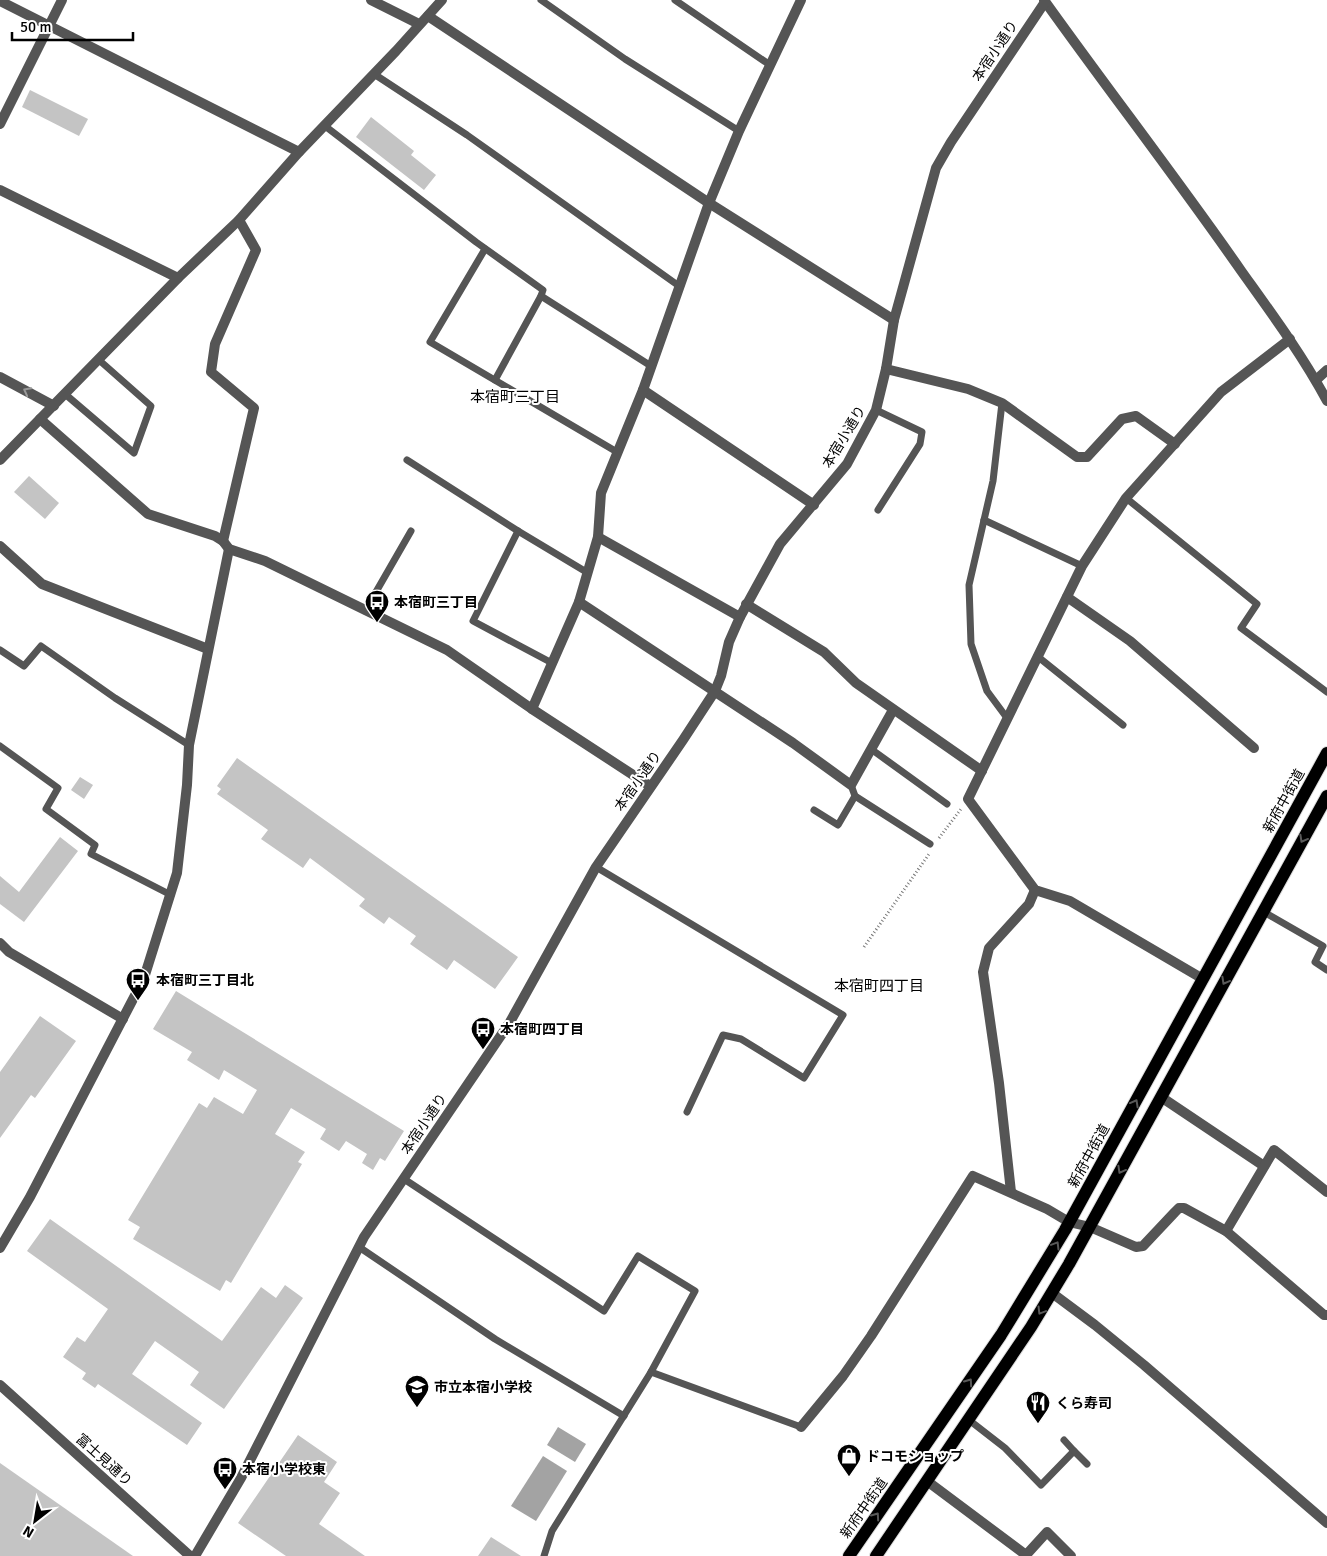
<svg xmlns="http://www.w3.org/2000/svg" width="1327" height="1556" viewBox="0 0 1327 1556" font-family="Signika,'Noto Sans JP',sans-serif">
  <rect width="100%" height="100%" fill="#fff"/>
  <g fill="#a3a3a3">
    <path d="M558 1427 586 1444 575 1462 547 1445Z"/>
    <path d="M543 1456 567 1471 536 1521 511 1506Z"/>
  </g>
  <g fill="#c4c4c4">
    <path d="M30 90 88 119 79 136 22 107Z"/>
    <path d="M371 117 414 151 411 155 436 175 424 190 356 137Z"/>
    <path d="M29 476 59 503 45 519 14 492Z"/>
    <path d="M237 758 518 957 495 989 454 960 447 970 410 944 416 936 389 917 384 924 359 906 365 899 310 858 303 868 261 839 268 830 217 794 221 789 217 786Z"/>
    <path d="M80 777 93 785 84 799 71 790Z"/>
    <path d="M60 837 78 851 24 922 0 904V876L19 892Z"/>
    <path d="M176 991 404 1131 385 1161 380 1158 373 1170 362 1163 367 1154 346 1141 339 1151 320 1139 326 1129 291 1108 275 1134 305 1152 298 1162 302 1164 231 1283 226 1280 220 1291 133 1239 140 1227 128 1220 199 1103 207 1108 214 1097 243 1114 257 1090 224 1070 219 1080 187 1060 192 1052 153 1029Z"/>
    <path d="M40 1016 76 1041 35 1098 31 1095 0 1138V1072Z"/>
    <path d="M50 1219 222 1341 261 1287 276 1298 285 1285 303 1298 224 1409 190 1385 199 1372 155 1341 132 1374 202 1423 187 1445 98 1384 95 1388 82 1379 86 1373 63 1357 77 1337 85 1342 108 1309 27 1251Z"/>
    <path d="M298 1435 337 1462 324 1482 340 1493 319 1524 365 1556H286L238 1523Z"/>
    <path d="M0 1463 133 1556H0Z"/>
    <path d="M491 1537 521 1556H478Z"/>
  </g>
  <g fill="none" stroke-linecap="round" stroke-linejoin="round">
    <defs>
      <g id="primary">
        <path d="M849 1556 1001 1335 1065 1230 1327 753"/>
        <path d="M876 1556 1031 1327 1069 1264 1327 796"/>
      </g>
    </defs>
    <use href="#primary" stroke="#dbdbdb" stroke-width="14"/>
    <g stroke="#777" stroke-width="3" stroke-dasharray="1 2.5" stroke-linecap="butt">
      <path d="M939 838 961 809"/>
      <path d="M864 947 929 854"/>
    </g>
    <g stroke="#555" stroke-width="7">
      <path d="M541 0 625 59 739 131"/>
      <path d="M675 0 770 65"/>
      <path d="M374 74 467 135 679 286"/>
      <path d="M325 126 476 242 543 290 541 296 651 366"/>
      <path d="M485 249 430 342 617 452"/>
      <path d="M495 380 541 296"/>
      <path d="M65 394 134 453 151 406 99 360"/>
      <path d="M1002 403 993 481 969 585 971 644 987 691 1007 718"/>
      <path d="M876 410 922 432 920 444 878 510"/>
      <path d="M407 460 518 531 588 573"/>
      <path d="M1126 498 1257 604 1241 628 1327 692"/>
      <path d="M984 520 1082 566"/>
      <path d="M518 531 473 621 552 663"/>
      <path d="M365 611 411 531"/>
      <path d="M0 650 24 666 41 646 115 698 189 745"/>
      <path d="M1037 656 1123 725"/>
      <path d="M0 746 58 788 46 809 95 845 91 854 171 895"/>
      <path d="M871 749 947 804"/>
      <path d="M851 785 855 796 930 844"/>
      <path d="M814 810 838 825 855 796"/>
      <path d="M596 867 843 1015 804 1078 741 1039 723 1035 687 1112"/>
      <path d="M1264 912 1323 946 1315 962 1327 970"/>
      <path d="M404 1179 604 1311 638 1256 695 1291 651 1372 552 1531 544 1556"/>
      <path d="M359 1247 495 1339 624 1416"/>
      <path d="M651 1372 801 1427"/>
      <path d="M969 1420 1005 1448 1041 1485 1074 1451 1087 1464"/>
      <path d="M1064 1440 1074 1451"/>
    </g>
    <g stroke="#555" stroke-width="10">
      <path d="M371 0 419 24"/>
      <path d="M1044 0C1109 91 1178 180 1242 272 1272 314 1303 356 1327 401"/>
      <path d="M0 1 299 152"/>
      <path d="M428 16 709 203 894 320"/>
      <path d="M0 124 62 0"/>
      <path d="M0 190 178 278"/>
      <path d="M886 369 968 389 1002 403 1077 457H1087L1122 419 1136 416 1175 444"/>
      <path d="M0 377 54 406"/>
      <path d="M1316 380 1327 370"/>
      <path d="M643 390 814 505"/>
      <path d="M40 419 148 514 215 536 223 541 229 549 265 561 447 650 532 709 650 786"/>
      <path d="M0 460 178 278 239 220 299 152 396 51 442 0"/>
      <path d="M598 537 740 617"/>
      <path d="M223 541 254 408 211 372 215 344 256 250 239 220"/>
      <path d="M0 546 42 584 208 649"/>
      <path d="M1067 597 1130 641 1254 748"/>
      <path d="M579 602 793 743 851 785 893 710"/>
      <path d="M746 604 824 652 856 683 982 771"/>
      <path d="M532 709 579 602 598 537 601 493 643 390 709 203 739 131 801 0"/>
      <path d="M0 943 9 952 123 1019"/>
      <path d="M1203 979 1070 901 1035 890 968 799 1082 566 1126 498 1221 392 1290 339"/>
      <path d="M1161 1097 1264 1166"/>
      <path d="M1011 1192 999 1083 983 972 989 948 1029 904 1035 890"/>
      <path d="M1226 1231 1274 1150 1327 1192"/>
      <path d="M0 1248 30 1197 144 978 177 873 187 785 189 745 229 549"/>
      <path d="M1052 1293 1095 1325 1144 1365 1327 1523"/>
      <path d="M801 1427 843 1376 871 1336 973 1176 1047 1209 1069 1222 1090 1227 1136 1247 1143 1246 1175 1212 1179 1208H1184L1226 1231 1324 1315H1327"/>
      <path d="M927 1481 1026 1555 1047 1532 1071 1556"/>
      <path d="M195 1556 241 1478 364 1237 510 1022 596 867 683 740 715 691 721 676 729 642 740 617 780 544 847 464 876 410 886 369 894 320 936 168 951 142 1045 2"/>
    </g>
    <path stroke="#555" stroke-width="10" d="M0 1385 190 1556"/>
    <use href="#primary" stroke="#000" stroke-width="12"/>
  </g>
  <defs><path id="oneway-chevron" d="M-2-3.5L2.5 0L-2 3.5" fill="none" stroke-width="1.6" stroke-linecap="round" stroke-linejoin="round" transform="scale(1.25)"/></defs>
  <use stroke="#999" href="#oneway-chevron" transform="translate(27 391) rotate(-152)"/>
  <g stroke="#595959">
    <use href="#oneway-chevron" transform="translate(1303 839) rotate(119)"/>
    <use href="#oneway-chevron" transform="translate(1225 981) rotate(119)"/>
    <use href="#oneway-chevron" transform="translate(1135 1103) rotate(-61)"/>
    <use href="#oneway-chevron" transform="translate(1121 1170) rotate(119)"/>
    <use href="#oneway-chevron" transform="translate(1056 1245) rotate(-59)"/>
    <use href="#oneway-chevron" transform="translate(1041 1311) rotate(121)"/>
    <use href="#oneway-chevron" transform="translate(969 1382) rotate(-55)"/>
    <use href="#oneway-chevron" transform="translate(876 1516) rotate(-55)"/>
  </g>
  <defs>
    <symbol id="bus-pin" viewBox="-11 -11 22 30"><path d="M0 17L-7.5 6A9.5 9.5 0 1 1 7.5 6Z" fill="#000" stroke="#fff"/><path d="M-5-6H5V4H4V6H2V4H-2V6H-4V4H-5ZM-3.5-4V0h7V-4ZM-3.5 1.2v1.5H-2V1.2ZM2 1.2v1.5H3.5V1.2Z" fill="#fff"/></symbol>
    <symbol id="school-pin" viewBox="-11 -11 22 30"><path d="M0 17L-7.5 6A9.5 9.5 0 1 1 7.5 6Z" fill="#000" stroke="#fff"/><path d="M0-5L7-2L0 1L-7-2ZM-4 1L0 2.5L4 1V4Q0 6-4 4Z" fill="#fff"/></symbol>
    <symbol id="restaurant-pin" viewBox="-11 -11 22 30"><path d="M0 17L-7.5 6A9.5 9.5 0 1 1 7.5 6Z" fill="#000" stroke="#fff"/><path d="M-5-6h1v4h1v-4h1v4h1v-4h1v5L-1.5 .5V6h-2V.5L-5-1ZM5-6V6H3V1.5H1.5Q1.5-4 5-6Z" fill="#fff"/></symbol>
    <symbol id="shop-pin" viewBox="-11 -11 22 30"><path d="M0 17L-7.5 6A9.5 9.5 0 1 1 7.5 6Z" fill="#000" stroke="#fff"/><path d="M-5-2.5h2.3a2.7 3.5 0 0 1 5.4 0H5L5.5 6h-11ZM-1.5-2.5h3a1.5 2.3 0 0 0-3 0Z" fill="#fff"/></symbol>
  </defs>
  <g fill-rule="evenodd">
    <use href="#bus-pin" x="363" y="588" width="28" height="38"/>
    <use href="#bus-pin" x="124" y="966" width="28" height="38"/>
    <use href="#bus-pin" x="469" y="1015" width="28" height="38"/>
    <use href="#school-pin" x="403" y="1373" width="28" height="38"/>
    <use href="#restaurant-pin" x="1024" y="1389" width="28" height="38"/>
    <use href="#shop-pin" x="835" y="1442" width="28" height="38"/>
    <use href="#bus-pin" x="211" y="1455" width="28" height="38"/>
  </g>
  <g text-anchor="middle" dominant-baseline="central" stroke-width="4" stroke-linejoin="round" paint-order="stroke">
    <g font-size="14" fill="#000" stroke="#fff">
      <text transform="translate(995 51) rotate(-56)">本宿小通り</text>
      <text transform="translate(844 437) rotate(-59)">本宿小通り</text>
      <text transform="translate(638 781) rotate(-55)">本宿小通り</text>
      <text transform="translate(1284 801) rotate(-61)">新府中街道</text>
      <text transform="translate(424 1124) rotate(-56)">本宿小通り</text>
      <text transform="translate(1089 1156) rotate(-61)">新府中街道</text>
      <text transform="translate(104 1460) rotate(42)">富士見通り</text>
      <text transform="translate(864 1508) rotate(-55)">新府中街道</text>
    </g>
    <g font-size="14" font-weight="bold" fill="#000" stroke="#fff" text-anchor="start">
      <text x="394" y="602">本宿町三丁目</text>
      <text x="156" y="980">本宿町三丁目北</text>
      <text x="500" y="1029">本宿町四丁目</text>
      <text x="434" y="1387">市立本宿小学校</text>
      <text x="1056" y="1403">くら寿司</text>
      <text x="866" y="1456">ドコモショップ</text>
      <text x="242" y="1469">本宿小学校東</text>
    </g>
    <g font-size="15" fill="#000" stroke="#fff">
      <text x="515" y="397">本宿町三丁目</text>
      <text x="879" y="986">本宿町四丁目</text>
    </g>
  </g>
  <g transform="translate(35 1521) rotate(211)" stroke="#ffffff" stroke-width="4" paint-order="stroke">
  <path d="M0-4L9 19L0 12L-9 19Z" fill="#000000"/>
  <text y="-8" font-size="14" font-weight="bold" text-anchor="middle" fill="#000000">N</text>
  </g>
  <path d="M12 32v8h121v-8" fill="none" stroke="#000000" stroke-width="2.5"/>
  <text x="20" y="32" font-size="15" fill="#000000" stroke="#ffffff" stroke-width="4" paint-order="stroke">50 m</text>
</svg>
